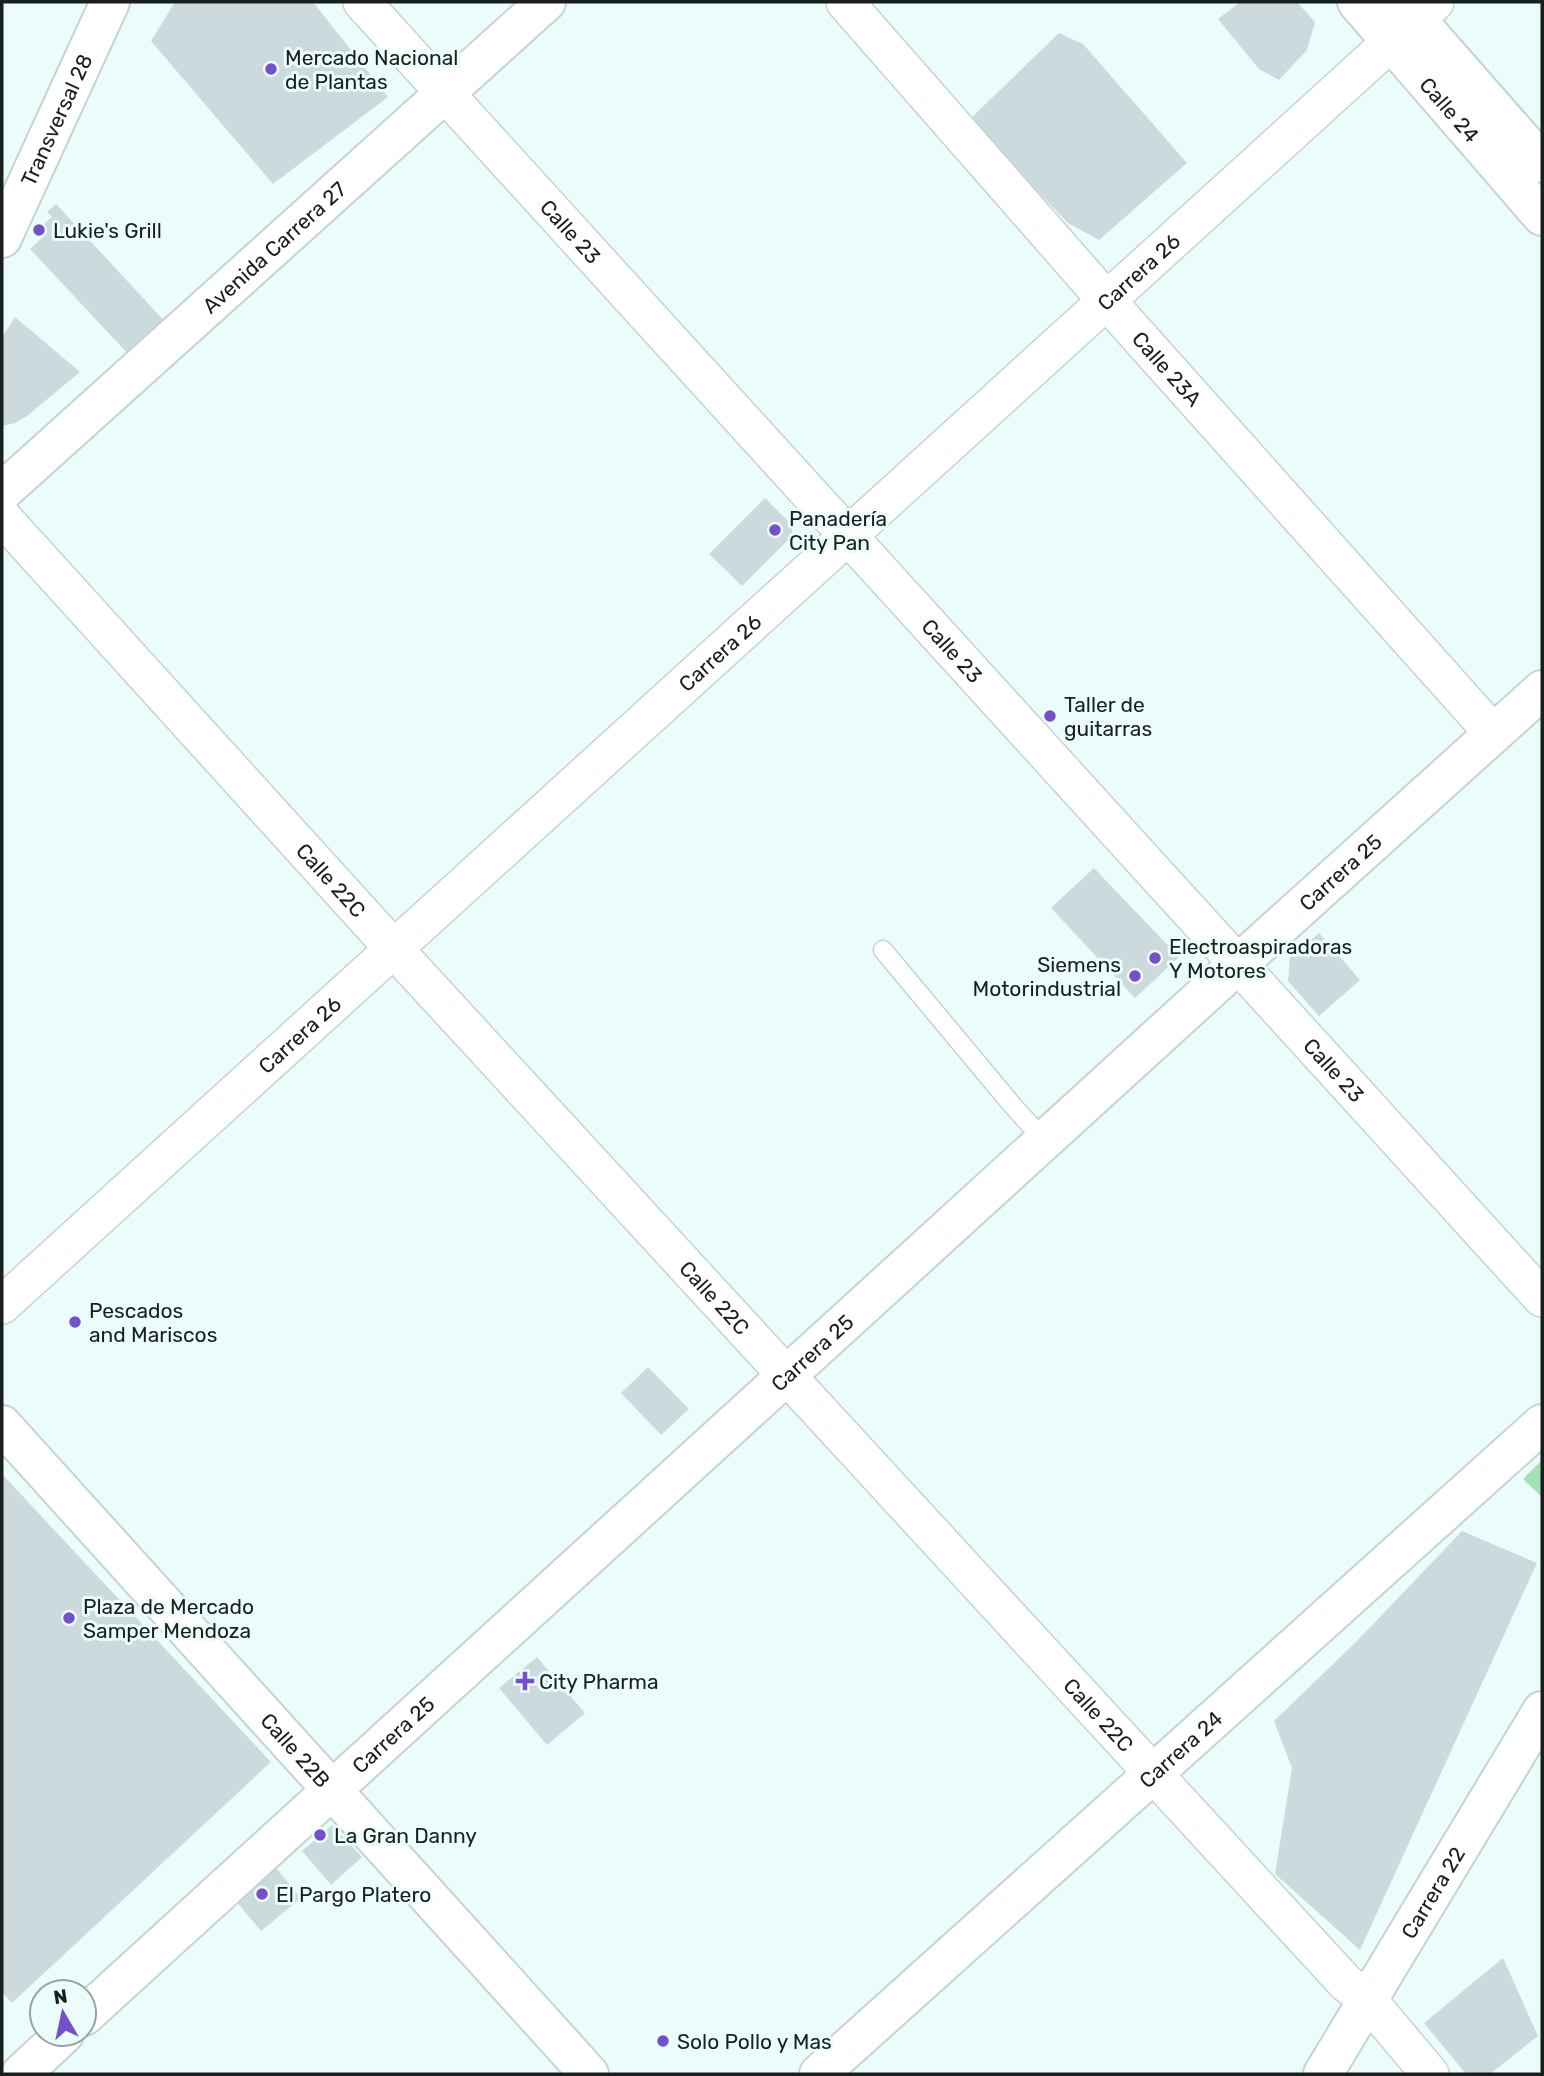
<svg xmlns="http://www.w3.org/2000/svg" width="1544" height="2076" viewBox="0 0 1544 2076" font-family="Rubik,sans-serif">
  <rect width="100%" height="100%" fill="#ecfcfb"/>
  <path fill="#a3e1b7" d="M1542 1460V1497L1523 1479Z"/>
  <g fill="#ccdade">
    <path d="M175 2H313L388 97 273 184 151 41Z"/>
    <path d="M1240 2H1297L1315 22 1307 50 1279 80 1259 69 1218 19Z"/>
    <path d="M1059 33 1083 44 1187 163 1099 240 1068 223 969 120Z"/>
    <path d="M56 204 168 325 132 358 30 249 43 237 37 230 52 217 47 212Z"/>
    <path d="M15 317 80 372 27 416 15 423 2 426V337Z"/>
    <path d="M765 498 791 524 793 535 742 586 709 554Z"/>
    <path d="M1094 868 1179 957 1135 998 1051 908Z"/>
    <path d="M1319 933 1360 980 1319 1016 1288 981 1290 957Z"/>
    <path d="M648 1367 689 1409 661 1435 621 1393Z"/>
    <path d="M2 1474 271 1762 12 2003 2 1992Z"/>
    <path d="M1462 1531 1537 1563 1360 1950 1275 1874 1292 1768 1274 1721 1357 1641Z"/>
    <path d="M537 1657 585 1713 547 1745 499 1688Z"/>
    <path d="M332 1825 362 1857 331 1885 302 1851Z"/>
    <path d="M276 1868 301 1898 261 1931 236 1901Z"/>
    <path d="M1503 1958 1538 2036 1490 2074H1466L1424 2023Z"/>
  </g>
  <g fill="none" stroke-linecap="round" stroke-linejoin="round">
    <defs>
      <path id="lane" d="M883 950 1013 1106 1044 1140"/>
      <g id="street">
        <path id="s1" d="M362 2 1542 1298"/>
        <path id="s2" d="M845 2 1107 301 1494 734"/>
        <path id="s3" d="M2 517 394 949 1346 1983 1367 1999 1430 2074"/>
        <path id="s4" d="M2 1305 1435 2"/>
      </g>
      <g id="secondary">
        <path id="s5" d="M1357 2 1542 216"/>
        <path d="M1401 2 1542 163"/>
        <path id="s6" d="M2 238 110 2"/>
        <path id="s7" d="M2 492 546 2"/>
        <path id="s8" d="M2 1425 589 2074"/>
        <path id="s9" d="M84 2016 1238 964 1542 690"/>
        <path d="M21 2074 64 2034"/>
        <path id="s10" d="M819 2074 1542 1424"/>
        <path id="s11" d="M1323 2074 1542 1711"/>
      </g>
    </defs>
    <use href="#lane" stroke="#c4d3d3" stroke-width="21"/>
    <use href="#street" stroke="#c4d3d3" stroke-width="40"/>
    <use href="#secondary" stroke="#c4d3d3" stroke-width="42"/>
    <use href="#lane" stroke="#fff" stroke-width="18"/>
    <use href="#street" stroke="#fff" stroke-width="37"/>
    <use href="#secondary" stroke="#fff" stroke-width="38"/>
  </g>
  <g fill="#7451ca" stroke="#ecfcfb" stroke-width="2.5">
    <circle cx="271" cy="69" r="7"/>
    <circle cx="39" cy="230" r="7"/>
    <circle cx="775" cy="530" r="7"/>
    <circle cx="1050" cy="716" r="7"/>
    <circle cx="1155" cy="958" r="7"/>
    <circle cx="1135" cy="976" r="7"/>
    <circle cx="75" cy="1322" r="7"/>
    <circle cx="69" cy="1618" r="7"/>
    <path d="M521.5 1670.5h7v7h7v7h-7v7h-7v-7h-7v-7h7z"/>
    <circle cx="320" cy="1835" r="7"/>
    <circle cx="262" cy="1894" r="7"/>
    <circle cx="663" cy="2041" r="7"/>
  </g>
  <g text-anchor="middle" dominant-baseline="central" stroke-width="6" stroke-linejoin="round" paint-order="stroke">
    <g font-size="21" fill="#191f1e" stroke="#ecfcfb" text-anchor="start">
      <text x="285" y="57">Mercado Nacional<tspan x="285" dy="24">de Plantas</tspan></text>
      <text x="53" y="230">Lukie's Grill</text>
      <text x="789" y="518">Panadería<tspan x="789" dy="24">City Pan</tspan></text>
      <text x="1064" y="704">Taller de<tspan x="1064" dy="24">guitarras</tspan></text>
      <text x="1169" y="946">Electroaspiradoras<tspan x="1169" dy="24">Y Motores</tspan></text>
      <text x="1121" y="964" text-anchor="end">Siemens<tspan x="1121" dy="24">Motorindustrial</tspan></text>
      <text x="89" y="1310">Pescados<tspan x="89" dy="24">and Mariscos</tspan></text>
      <text x="83" y="1606">Plaza de Mercado<tspan x="83" dy="24">Samper Mendoza</tspan></text>
      <text x="539" y="1681">City Pharma</text>
      <text x="334" y="1835">La Gran Danny</text>
      <text x="276" y="1894">El Pargo Platero</text>
      <text x="677" y="2041">Solo Pollo y Mas</text>
    </g>
    <g font-size="21" fill="#191f1e" stroke="#ecfcfb">
      <text stroke="none"><textPath href="#s5" startOffset="142">Calle 24</textPath></text>
      <text stroke="none"><textPath href="#s6" startOffset="130">Transversal 28</textPath></text>
      <text stroke="none"><textPath href="#s1" startOffset="310">Calle 23</textPath></text>
      <text stroke="none"><textPath href="#s7" startOffset="366">Avenida Carrera 27</textPath></text>
      <text stroke="none"><textPath href="#s4" startOffset="1536">Carrera 26</textPath></text>
      <text stroke="none"><textPath href="#s2" startOffset="488">Calle 23A</textPath></text>
      <text stroke="none"><textPath href="#s1" startOffset="877">Calle 23</textPath></text>
      <text stroke="none"><textPath href="#s4" startOffset="970">Carrera 26</textPath></text>
      <text stroke="none"><textPath href="#s9" startOffset="1699">Carrera 25</textPath></text>
      <text stroke="none"><textPath href="#s3" startOffset="490">Calle 22C</textPath></text>
      <text stroke="none"><textPath href="#s4" startOffset="402">Carrera 26</textPath></text>
      <text stroke="none"><textPath href="#s1" startOffset="1444">Calle 23</textPath></text>
      <text stroke="none"><textPath href="#s3" startOffset="1057">Calle 22C</textPath></text>
      <text stroke="none"><textPath href="#s9" startOffset="985">Carrera 25</textPath></text>
      <text stroke="none"><textPath href="#s3" startOffset="1624">Calle 22C</textPath></text>
      <text stroke="none"><textPath href="#s9" startOffset="418">Carrera 25</textPath></text>
      <text stroke="none"><textPath href="#s10" startOffset="486">Carrera 24</textPath></text>
      <text stroke="none"><textPath href="#s8" startOffset="438">Calle 22B</textPath></text>
      <text stroke="none"><textPath href="#s11" startOffset="212">Carrera 22</textPath></text>
    </g>
  </g>
  <rect width="1544" height="2076" fill="none" stroke="#191f1e" stroke-width="7"/>
  <g transform="translate(63 2013) rotate(351)"><circle r="33" fill="#ecfcfb" stroke="#98a4a3" stroke-width="2"/>
  <path d="M0-5L12 26L0 18L-12 26Z" fill="#7451ca"/>
  <text y="-10" font-size="19" font-weight="bold" text-anchor="middle" fill="#191f1e">N</text>
  </g>
</svg>
